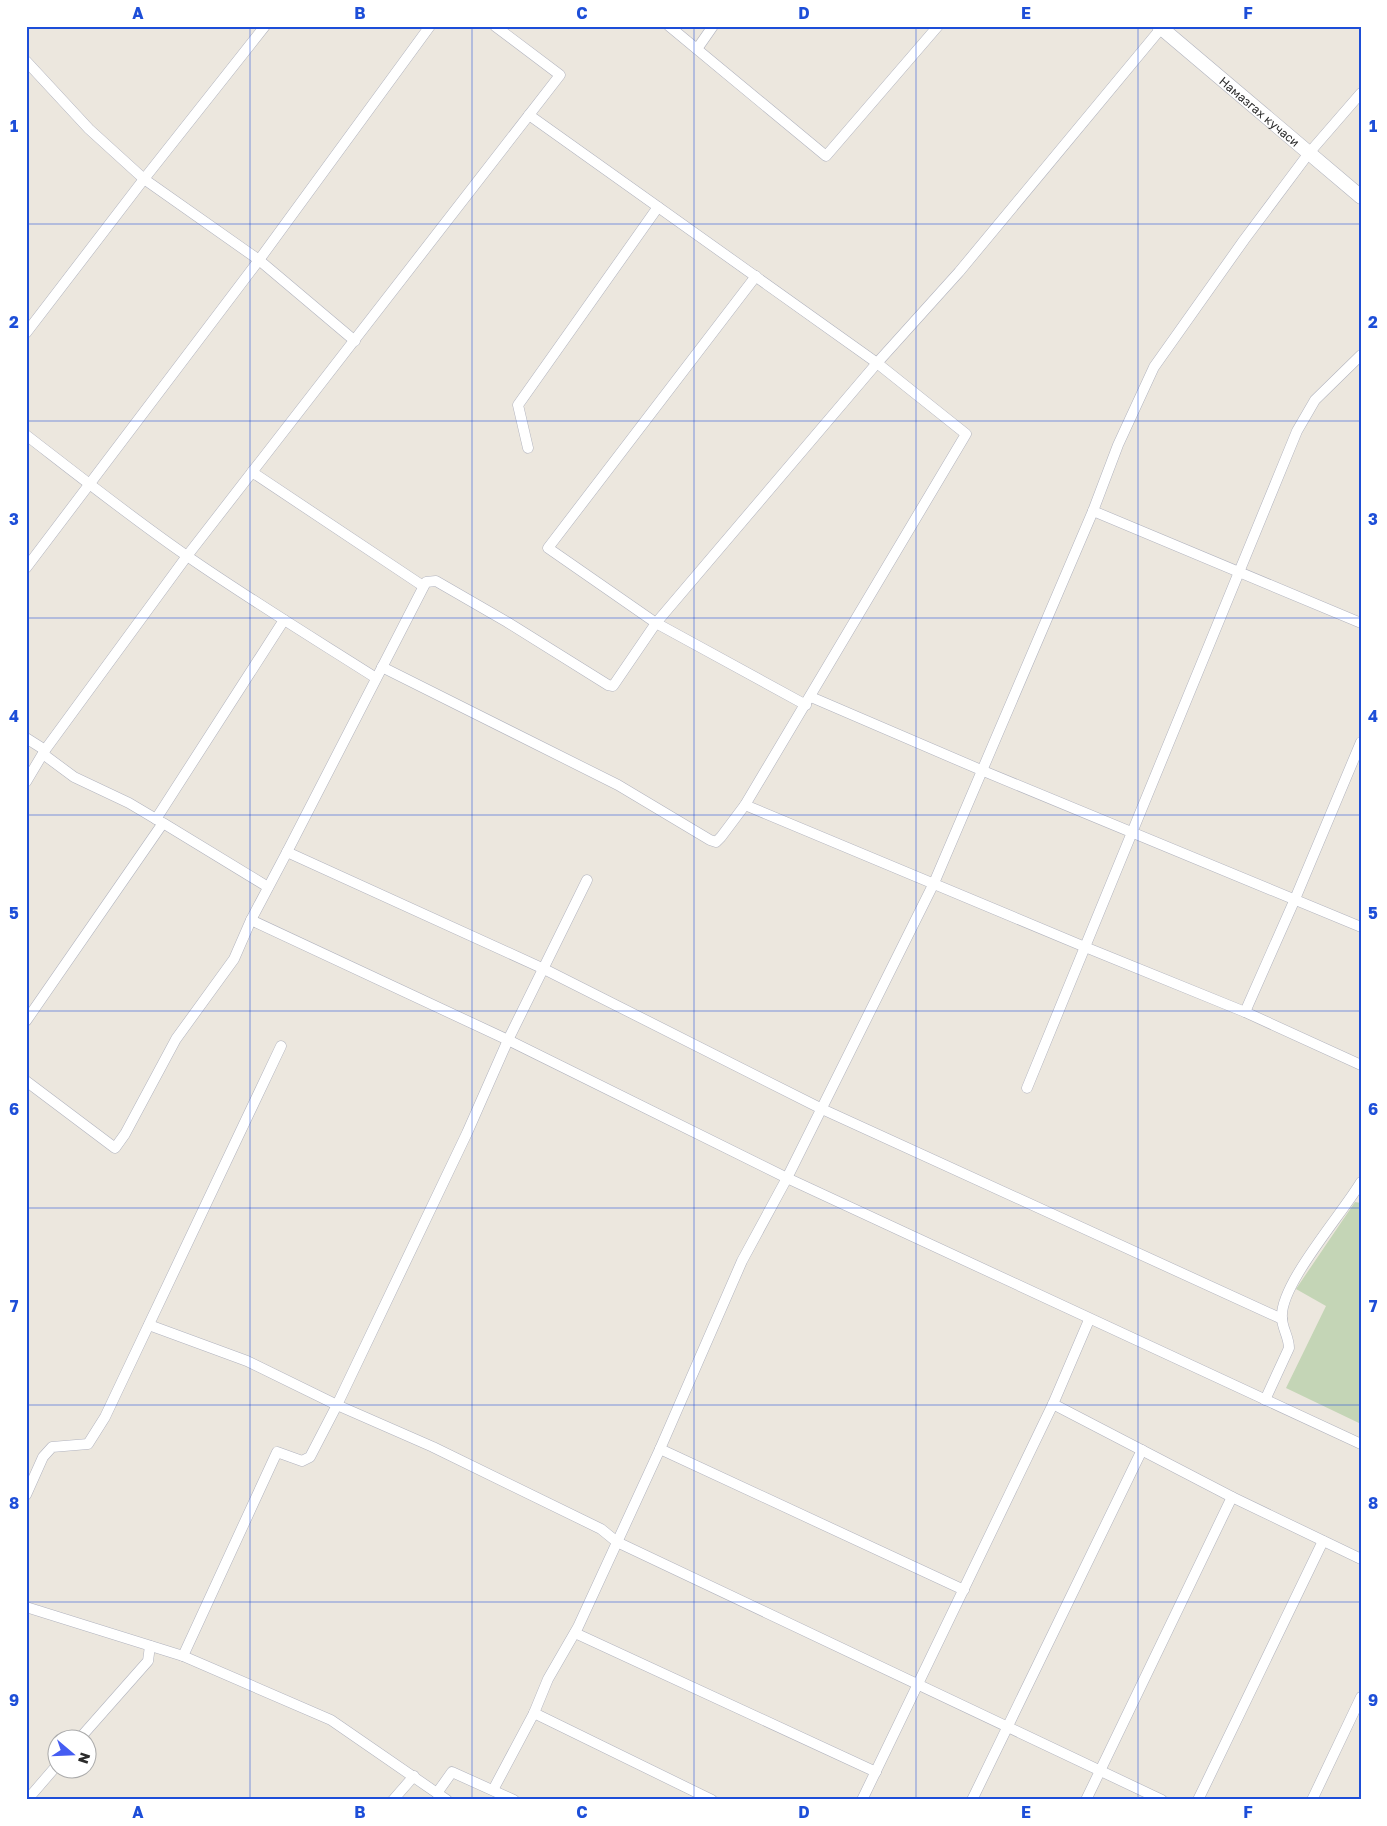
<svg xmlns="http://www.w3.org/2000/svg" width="1387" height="1826" viewBox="0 0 1387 1826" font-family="'Golos Text',sans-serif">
  <rect width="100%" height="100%" fill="#ece7de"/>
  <path fill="#c4d5b6" d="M1355 1202 1361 1203V1424L1286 1388 1326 1306 1296 1289Z"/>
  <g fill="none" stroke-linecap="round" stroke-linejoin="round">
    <defs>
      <g id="street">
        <path d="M669 26 826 156 938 26"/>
        <path d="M697 49 713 26"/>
        <path d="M26 61 89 129 144 179 259 260 355 341"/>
        <path d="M756 276 548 548 656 623 806 705"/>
        <path d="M26 333 144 179 265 26"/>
        <path d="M26 435C79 476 132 518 187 556 249 599 313 638 376 678"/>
        <path d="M528 448 518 405 658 207"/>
        <path d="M252 472 423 586"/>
        <path d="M1093 511 1361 623"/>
        <path d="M26 568 259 260 430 26"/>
        <path d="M382 667 618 785 710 840 716 842 721 837 745 805 966 434 877 363 529 115"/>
        <path d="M811 697 981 770 1361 927"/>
        <path d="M26 738 45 750"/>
        <path d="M43 754 74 777 129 803 161 822"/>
        <path d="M26 782 45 750 187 556 560 75 495 26"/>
        <path d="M745 805 1085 947 1245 1012 1361 1065"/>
        <path d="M156 819 284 620"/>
        <path d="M287 852 544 969 822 1109 1282 1319"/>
        <path d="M251 920 508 1040 787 1178 1361 1444"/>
        <path d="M1245 1012 1295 899 1361 742"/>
        <path d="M26 1021 163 823 268 887"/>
        <path d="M26 1081 115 1148 125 1134 176 1039 234 959 251 920 287 852 426 582 436 581 507 622 608 685 613 686 656 623 877 363 959 272 1163 26"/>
        <path d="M1027 1088 1297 431 1315 400 1361 355"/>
        <path d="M149 1325 247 1361 337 1405 433 1447 601 1529 617 1542 1162 1800"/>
        <path d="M1265 1400 1289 1348C1289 1337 1282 1328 1282 1318 1279 1285 1343 1213 1361 1182"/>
        <path d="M1053 1404 1232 1497 1361 1559"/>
        <path d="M660 1449 964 1590"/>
        <path d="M26 1495 43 1457 52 1447 88 1444 105 1417 281 1046"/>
        <path d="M26 1607 183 1656 331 1720 447 1800"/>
        <path d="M575 1633 876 1772"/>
        <path d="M183 1656 277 1452 302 1461 310 1457 337 1405 467 1133 508 1040 587 880"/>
        <path d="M534 1713 712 1800"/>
        <path d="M80 1738 148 1661 150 1646"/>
        <path d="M493 1790 534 1713 548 1679 578 1627 660 1449 742 1261 787 1178 934 883 1093 511 1118 445 1154 367 1244 240 1309 153 1361 93"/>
        <path d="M437 1793 452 1772 514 1800"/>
        <path d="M27 1800 58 1764"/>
        <path d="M393 1800 414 1776"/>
        <path d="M862 1800 1053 1404 1089 1320"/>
        <path d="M972 1800 1142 1450"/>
        <path d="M1086 1800 1232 1497"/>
        <path d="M1198 1800 1323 1541"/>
        <path d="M1312 1800 1361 1697"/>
      </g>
      <g id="secondary">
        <path id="s1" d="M1159 26 1361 197"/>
      </g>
    </defs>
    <use href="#street" stroke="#b1b3be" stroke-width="11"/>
    <use href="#secondary" stroke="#b1b3be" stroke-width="15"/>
    <use href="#street" stroke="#fff" stroke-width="10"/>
    <use href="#secondary" stroke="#fff" stroke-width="14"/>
  </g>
  <path fill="none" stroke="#1d4ed8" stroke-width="1" stroke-opacity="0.55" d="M250 26V1800M472 26V1800M694 26V1800M916 26V1800M1138 26V1800M26 224H1361M26 421H1361M26 618H1361M26 815H1361M26 1011H1361M26 1208H1361M26 1405H1361M26 1602H1361"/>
  <g text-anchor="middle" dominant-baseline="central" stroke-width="5" stroke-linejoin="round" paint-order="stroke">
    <g font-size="12" fill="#2b2b2b" stroke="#fff">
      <text stroke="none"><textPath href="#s1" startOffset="132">Намазгах кучаси</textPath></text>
    </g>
  </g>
  <rect width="1387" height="1826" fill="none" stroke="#ffffff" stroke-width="55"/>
  <g transform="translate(72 1754) rotate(109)"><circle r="24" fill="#ffffff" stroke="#aaaaaa"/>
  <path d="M0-4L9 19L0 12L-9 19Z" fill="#455df2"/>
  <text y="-8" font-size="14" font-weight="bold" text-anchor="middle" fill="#2b2b2b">N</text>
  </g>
  <rect x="28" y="28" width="1332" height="1770" fill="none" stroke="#1d4ed8" stroke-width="2"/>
  <g font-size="16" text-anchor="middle" font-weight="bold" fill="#1d4ed8">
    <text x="138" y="19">A</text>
    <text x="360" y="19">B</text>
    <text x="582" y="19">C</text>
    <text x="804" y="19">D</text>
    <text x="1026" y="19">E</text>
    <text x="1248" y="19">F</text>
    <text x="14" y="132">1</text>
    <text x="1373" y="132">1</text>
    <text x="14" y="328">2</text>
    <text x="1373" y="328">2</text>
    <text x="14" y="525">3</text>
    <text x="1373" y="525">3</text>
    <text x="14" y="722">4</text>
    <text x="1373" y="722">4</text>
    <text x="14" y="919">5</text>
    <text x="1373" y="919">5</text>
    <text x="14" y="1115">6</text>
    <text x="1373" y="1115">6</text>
    <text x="14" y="1312">7</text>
    <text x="1373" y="1312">7</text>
    <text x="14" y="1509">8</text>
    <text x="1373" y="1509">8</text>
    <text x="14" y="1706">9</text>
    <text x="1373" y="1706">9</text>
    <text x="138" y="1818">A</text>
    <text x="360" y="1818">B</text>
    <text x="582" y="1818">C</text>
    <text x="804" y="1818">D</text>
    <text x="1026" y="1818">E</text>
    <text x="1248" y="1818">F</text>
  </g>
</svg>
